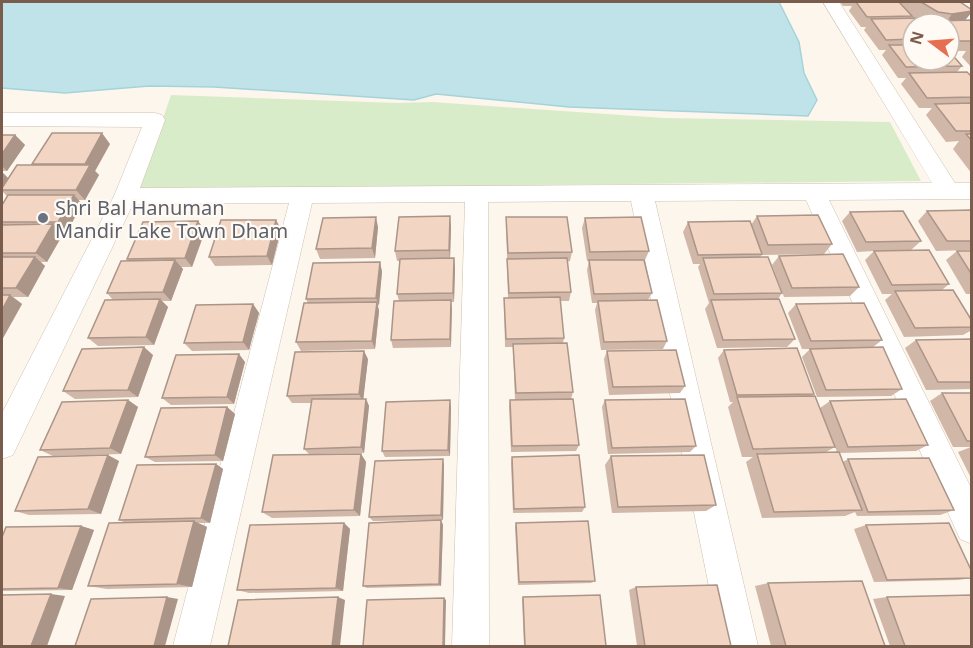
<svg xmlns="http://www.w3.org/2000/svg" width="973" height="648" viewBox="0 0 973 648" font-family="'Noto Sans',sans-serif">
  <rect width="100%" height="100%" fill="#fdf6ec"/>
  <path fill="#d8ecc9" d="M171 95 398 103 432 102 664 118 890 122 921 181 139 189Z"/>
  <path fill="#bfe3e8" stroke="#a5d3da" stroke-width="1.5" d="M2 2H779L799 42 804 73 817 100 808 116 569 107 436 94 414 100 214 87 149 86 65 93 2 88Z"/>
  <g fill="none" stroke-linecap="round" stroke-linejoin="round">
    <defs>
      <g id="street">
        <path d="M823 2H839L955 183H972V199L829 200 972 490V544L960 539 806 200 655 201 758 646H721L631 201 488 202 489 646H452L465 202 312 203 210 646H173L289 203 133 204 13 455 2 459V413L114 196 142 127 2 126V113H155L162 115 165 120 140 188 932 183Z"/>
        <path d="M940 2H959L972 10V23L966 22Z"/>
      </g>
    </defs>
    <use href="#street" stroke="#d1beb0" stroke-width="1"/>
    <use href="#street" fill="#fff" fill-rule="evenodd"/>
  </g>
  <g fill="#d1b7a8" fill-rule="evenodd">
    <path d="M840 2H960L972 10V12L965 20H972V68L962 57 966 51H949L962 66 957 72 972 77V174L953 149 959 141 946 142 926 115 932 108H919L901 84 906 78H898L882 55 886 50H879L864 30 866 27H861L849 11 852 6H843ZM913 24H949V60H913Z"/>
    <path d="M2 135H15L25 145 7 171H2Z"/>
    <path d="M110 144 95 171 99 175 85 200H78L82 204 67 232H60L63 234 47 262H41L45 266 28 297H13L22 304 3 338H2V205L7 196 2 191V172L8 178 33 165 32 164Z"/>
    <path d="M972 210V250L936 251 918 221 927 211Z"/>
    <path d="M850 212 921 241 911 250 949 284 942 290 972 321V330L963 335 904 337 885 300 892 294H882L865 260 874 251 857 252 842 221Z"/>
    <path d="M757 216 832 244 824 254 762 255 760 257 782 293 778 299 795 339 787 347 717 348 705 309 709 303 698 267 700 264H693L683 232 688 222 751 225Z"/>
    <path d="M506 217 572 252 570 261 567 262 571 292 569 301H560L564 338 563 343 573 392 571 399 515 400 513 347H505L504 298H508Z"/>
    <path d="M585 218 649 251 645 260 652 293 648 300 667 341 663 349 601 350 595 310 597 303H592L587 270 589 261H587L582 228Z"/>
    <path d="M198 221 205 231 192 267H181L183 269 171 301H162L168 307 154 345 98 346 88 338 113 300 107 293 129 261 127 259Z"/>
    <path d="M451 226 450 258H454L455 268 454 302H451V347L393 348 391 340 399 301 397 294 400 261H397L395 251Z"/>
    <path d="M378 227 375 258 320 259 316 249Z"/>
    <path d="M281 229 272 265 215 266 209 257Z"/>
    <path d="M957 251H972V294H966L946 260Z"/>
    <path d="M779 256 859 287 850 296 784 297 772 265Z"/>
    <path d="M380 262 382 272 378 306 379 311 375 349 301 351 296 342 308 303 306 299Z"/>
    <path d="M253 304 259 313 249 350 192 351 184 343Z"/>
    <path d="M796 304 882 340 872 348 902 389 891 396 817 397 802 357 810 349H802L788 313Z"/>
    <path d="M972 339V389L926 390 905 348 916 340Z"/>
    <path d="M724 350 814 394 811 396 835 447 826 452H837L820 408 830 401 928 445 916 451 840 453 843 462 848 459 954 510 940 515 857 516 855 512 845 516 762 518 746 462 753 457H742L728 407 733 402H730L718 358Z"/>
    <path d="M607 351 685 386 680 393 609 395 604 359Z"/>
    <path d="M153 355 138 397 75 399 63 391Z"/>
    <path d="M368 359 363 399H366L369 406 364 453 316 454H361L366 462 360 516 272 518 262 512 309 454 304 449 312 403H292L287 396Z"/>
    <path d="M245 362 234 404 171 405 162 398Z"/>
    <path d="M942 393H972V480L958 452 971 447H953L930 401Z"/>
    <path d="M128 400 138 407 121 454 53 456 40 450Z"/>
    <path d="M510 400 579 445 576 451 511 452 509 407Z"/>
    <path d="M605 400 696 446 690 452 608 454 602 407Z"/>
    <path d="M227 407 235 414 223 461 155 462 145 457Z"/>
    <path d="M451 407 450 456 385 457 382 451Z"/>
    <path d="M611 456 716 505 706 511 612 513 605 465Z"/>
    <path d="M512 457 585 507 582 512 513 513 511 463Z"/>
    <path d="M119 461 101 514 29 515 15 511Z"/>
    <path d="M216 464 223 469 210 523H197L207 527 192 587 107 589 88 586 126 523 119 520Z"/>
    <path d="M444 465 443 520 373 521 369 517Z"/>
    <path d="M441 520 443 525 441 586 367 588 363 586Z"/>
    <path d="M344 523 350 529 343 591 249 593 237 590Z"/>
    <path d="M516 523 595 581 591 583 518 585 515 527Z"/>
    <path d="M866 525 972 578 958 580 874 582 854 529Z"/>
    <path d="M81 526 94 530 72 590 2 591V537Z"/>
    <path d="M768 583 885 646H771L755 586Z"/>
    <path d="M636 587 731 646H637L629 590Z"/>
    <path d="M523 597 606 646H524L522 599Z"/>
    <path d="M887 597 972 646H890L873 599Z"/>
  </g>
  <g fill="#aa9588">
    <path d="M972 11V12L961 25 945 24 952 14Z"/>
    <path d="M102 133 110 144 95 171 99 175 85 200 76 190 89 168 85 164Z"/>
    <path d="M15 135 25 145 7 171 2 166V154Z"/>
    <path d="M2 172 8 178 2 188Z"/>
    <path d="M74 195 82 204 67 232 58 222Z"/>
    <path d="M450 216 451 226 450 260 449 250Z"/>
    <path d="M376 217 378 227 375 258 372 248Z"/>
    <path d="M276 220 281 229 272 265 267 256Z"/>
    <path d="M198 221 205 231 192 267 185 258Z"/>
    <path d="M53 224 63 234 47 262 36 253Z"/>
    <path d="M35 257 45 266 28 297 16 288Z"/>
    <path d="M454 258 455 268 454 302 453 293Z"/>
    <path d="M175 260 183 269 171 301 163 292Z"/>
    <path d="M380 262 382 272 379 306 376 298Z"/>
    <path d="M10 295 22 304 3 338H2V310Z"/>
    <path d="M160 299 168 307 154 345 146 337Z"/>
    <path d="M451 300 452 309 451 347 450 339Z"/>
    <path d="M377 302 379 311 375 349 372 341Z"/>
    <path d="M253 304 259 313 249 350 243 342Z"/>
    <path d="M144 347 153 355 138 397 128 390Z"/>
    <path d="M364 351 368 359 363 402 359 394Z"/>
    <path d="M239 354 245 362 234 404 227 397Z"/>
    <path d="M366 399 369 406 364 453 361 447Z"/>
    <path d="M128 400 138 407 121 454 110 448Z"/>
    <path d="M450 400 451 407 450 456 448 450Z"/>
    <path d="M227 407 235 414 223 461 215 455Z"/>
    <path d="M361 454 366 462 360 516 354 510Z"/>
    <path d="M108 455 119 461 101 514 88 509Z"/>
    <path d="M443 459 444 465 443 520 441 515Z"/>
    <path d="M216 464 223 469 210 523 201 518Z"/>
    <path d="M441 520 443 525 441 586 439 584Z"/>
    <path d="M194 521 207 527 192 587 177 584Z"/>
    <path d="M344 523 350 529 343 591 336 588Z"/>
    <path d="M81 526 94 530 72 590 58 588Z"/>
    <path d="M51 594 65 596 47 646H31Z"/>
    <path d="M167 597 178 599 165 646H154Z"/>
    <path d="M338 597 345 600 340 646H332Z"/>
    <path d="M444 598 446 600 445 646H443Z"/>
  </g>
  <g fill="#f3d5c3" stroke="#aa9588" stroke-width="1.5">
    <path d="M856 2H899L912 16 867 17Z"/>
    <path d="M921 2H960L972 10V11L952 14 938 12Z"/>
    <path d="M921 18 925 24H913V39L886 40 871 19Z"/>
    <path d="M972 20V41H953L949 37V24H938L935 21Z"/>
    <path d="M889 45H913V60H949V51L962 66 906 67Z"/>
    <path d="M967 72 972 77V97L927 98 909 73Z"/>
    <path d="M972 103V131H956L935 104Z"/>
    <path d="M52 133H102L85 164H32Z"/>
    <path d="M966 134H972V141Z"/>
    <path d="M2 135H15L2 154Z"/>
    <path d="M17 165H90L76 190H2V188Z"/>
    <path d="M8 195H74L58 222H2V205Z"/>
    <path d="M972 210V241H947L927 211Z"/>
    <path d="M903 211 921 241 866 242 850 212Z"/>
    <path d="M818 215 832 244 768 245 757 216Z"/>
    <path d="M450 216 449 250 395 251 399 217Z"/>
    <path d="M376 217 372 248 316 249 323 218Z"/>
    <path d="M506 217H567L572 252 508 253Z"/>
    <path d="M641 217 649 251 590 252 585 218Z"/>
    <path d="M221 220H276L267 256 209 257Z"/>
    <path d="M198 221 185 258 127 259 143 222Z"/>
    <path d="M750 221 762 254 698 255 688 222Z"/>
    <path d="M53 224 36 253H2V225Z"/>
    <path d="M929 250 949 284 892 285 874 251Z"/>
    <path d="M957 251H972V275Z"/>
    <path d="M843 254 859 287 792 288 779 256Z"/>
    <path d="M2 257H35L16 288H2Z"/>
    <path d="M768 257 782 293 714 294 703 258Z"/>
    <path d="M454 258 453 293 397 294 400 259Z"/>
    <path d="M567 258 571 292 509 293 507 259Z"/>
    <path d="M175 260 163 292 107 293 121 261Z"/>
    <path d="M589 260H644L652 293 594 294Z"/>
    <path d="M380 262 376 298 306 299 313 263Z"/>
    <path d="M953 290 972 321V327L915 328 895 291Z"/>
    <path d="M2 295H10L2 310Z"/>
    <path d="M560 297 564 338 506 339 504 298Z"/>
    <path d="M160 299 146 337 88 338 105 300Z"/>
    <path d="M779 299 795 339 723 340 711 300Z"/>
    <path d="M451 300 450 339 391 340 394 301Z"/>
    <path d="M657 300 667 341 604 342 598 301Z"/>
    <path d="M377 302 372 341 296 342 304 303Z"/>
    <path d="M864 303 882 340 811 341 796 304Z"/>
    <path d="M253 304 243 342 184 343 196 305Z"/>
    <path d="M972 339V382H938L916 340Z"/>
    <path d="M567 343 573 392 516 393 513 344Z"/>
    <path d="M144 347 128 390 63 391 82 349Z"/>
    <path d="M883 347 902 389 826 390 810 349Z"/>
    <path d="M797 348 814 394 737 395 724 350Z"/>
    <path d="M676 350 685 386 613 387 607 351Z"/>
    <path d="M364 351 359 394 287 396 295 352Z"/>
    <path d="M239 354 227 397 162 398 176 355Z"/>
    <path d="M942 393H972V441H967Z"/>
    <path d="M815 396 835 447 753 449 737 397Z"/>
    <path d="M312 399H366L361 447 304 449Z"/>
    <path d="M573 399 579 445 512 446 510 400Z"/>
    <path d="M685 399 696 446 612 448 605 400Z"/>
    <path d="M906 399 928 445 848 447 830 401Z"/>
    <path d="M128 400 110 448 40 450 62 402Z"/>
    <path d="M450 400 448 450 382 451 386 402Z"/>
    <path d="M227 407 215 455 145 457 161 408Z"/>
    <path d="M839 452 862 510 774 512 757 454Z"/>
    <path d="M361 454 354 510 262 512 273 455Z"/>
    <path d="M108 455 88 509 15 511 38 457Z"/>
    <path d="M579 455 585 507 514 509 512 457Z"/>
    <path d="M704 455 716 505 618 507 611 456Z"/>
    <path d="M929 458 954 510 868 512 848 459Z"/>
    <path d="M443 459 441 515 369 517 375 461Z"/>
    <path d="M216 464 201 518 119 520 137 465Z"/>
    <path d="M441 520 439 584 363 586 369 523Z"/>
    <path d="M194 521 177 584 88 586 109 523Z"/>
    <path d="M588 521 595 581 519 582 516 523Z"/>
    <path d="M344 523 336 588 237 590 250 525Z"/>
    <path d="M949 523 972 572V578L887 580 866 525Z"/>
    <path d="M81 526 58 588 2 589V537L6 527Z"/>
    <path d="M862 581 885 646H786L768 583Z"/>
    <path d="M717 585 731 646H645L636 587Z"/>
    <path d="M51 594 31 646H2V595Z"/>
    <path d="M600 595 606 646H525L523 597Z"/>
    <path d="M972 595V646H905L887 597Z"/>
    <path d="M167 597 154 646H75L91 599Z"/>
    <path d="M338 597 332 646H228L238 600Z"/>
    <path d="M444 598 443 646H363L367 600Z"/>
  </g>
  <circle fill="#6b7280" stroke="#fffaf3" stroke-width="2" cx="43" cy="218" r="6"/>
  <g text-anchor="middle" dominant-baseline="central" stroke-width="4.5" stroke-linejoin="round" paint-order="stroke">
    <g font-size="20" fill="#5b616d" stroke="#fffaf3" text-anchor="start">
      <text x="55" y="207">Shri Bal Hanuman<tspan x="55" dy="23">Mandir Lake Town Dham</tspan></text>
    </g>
  </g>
  <rect width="973" height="648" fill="none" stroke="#7a5c4d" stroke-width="6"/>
  <g transform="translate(931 42) rotate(286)"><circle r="28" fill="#fffaf3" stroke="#cabbb1" stroke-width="1.5"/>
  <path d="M0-4.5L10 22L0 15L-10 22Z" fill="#e76f51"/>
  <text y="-9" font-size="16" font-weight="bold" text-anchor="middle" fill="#7a5c4d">N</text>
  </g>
</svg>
